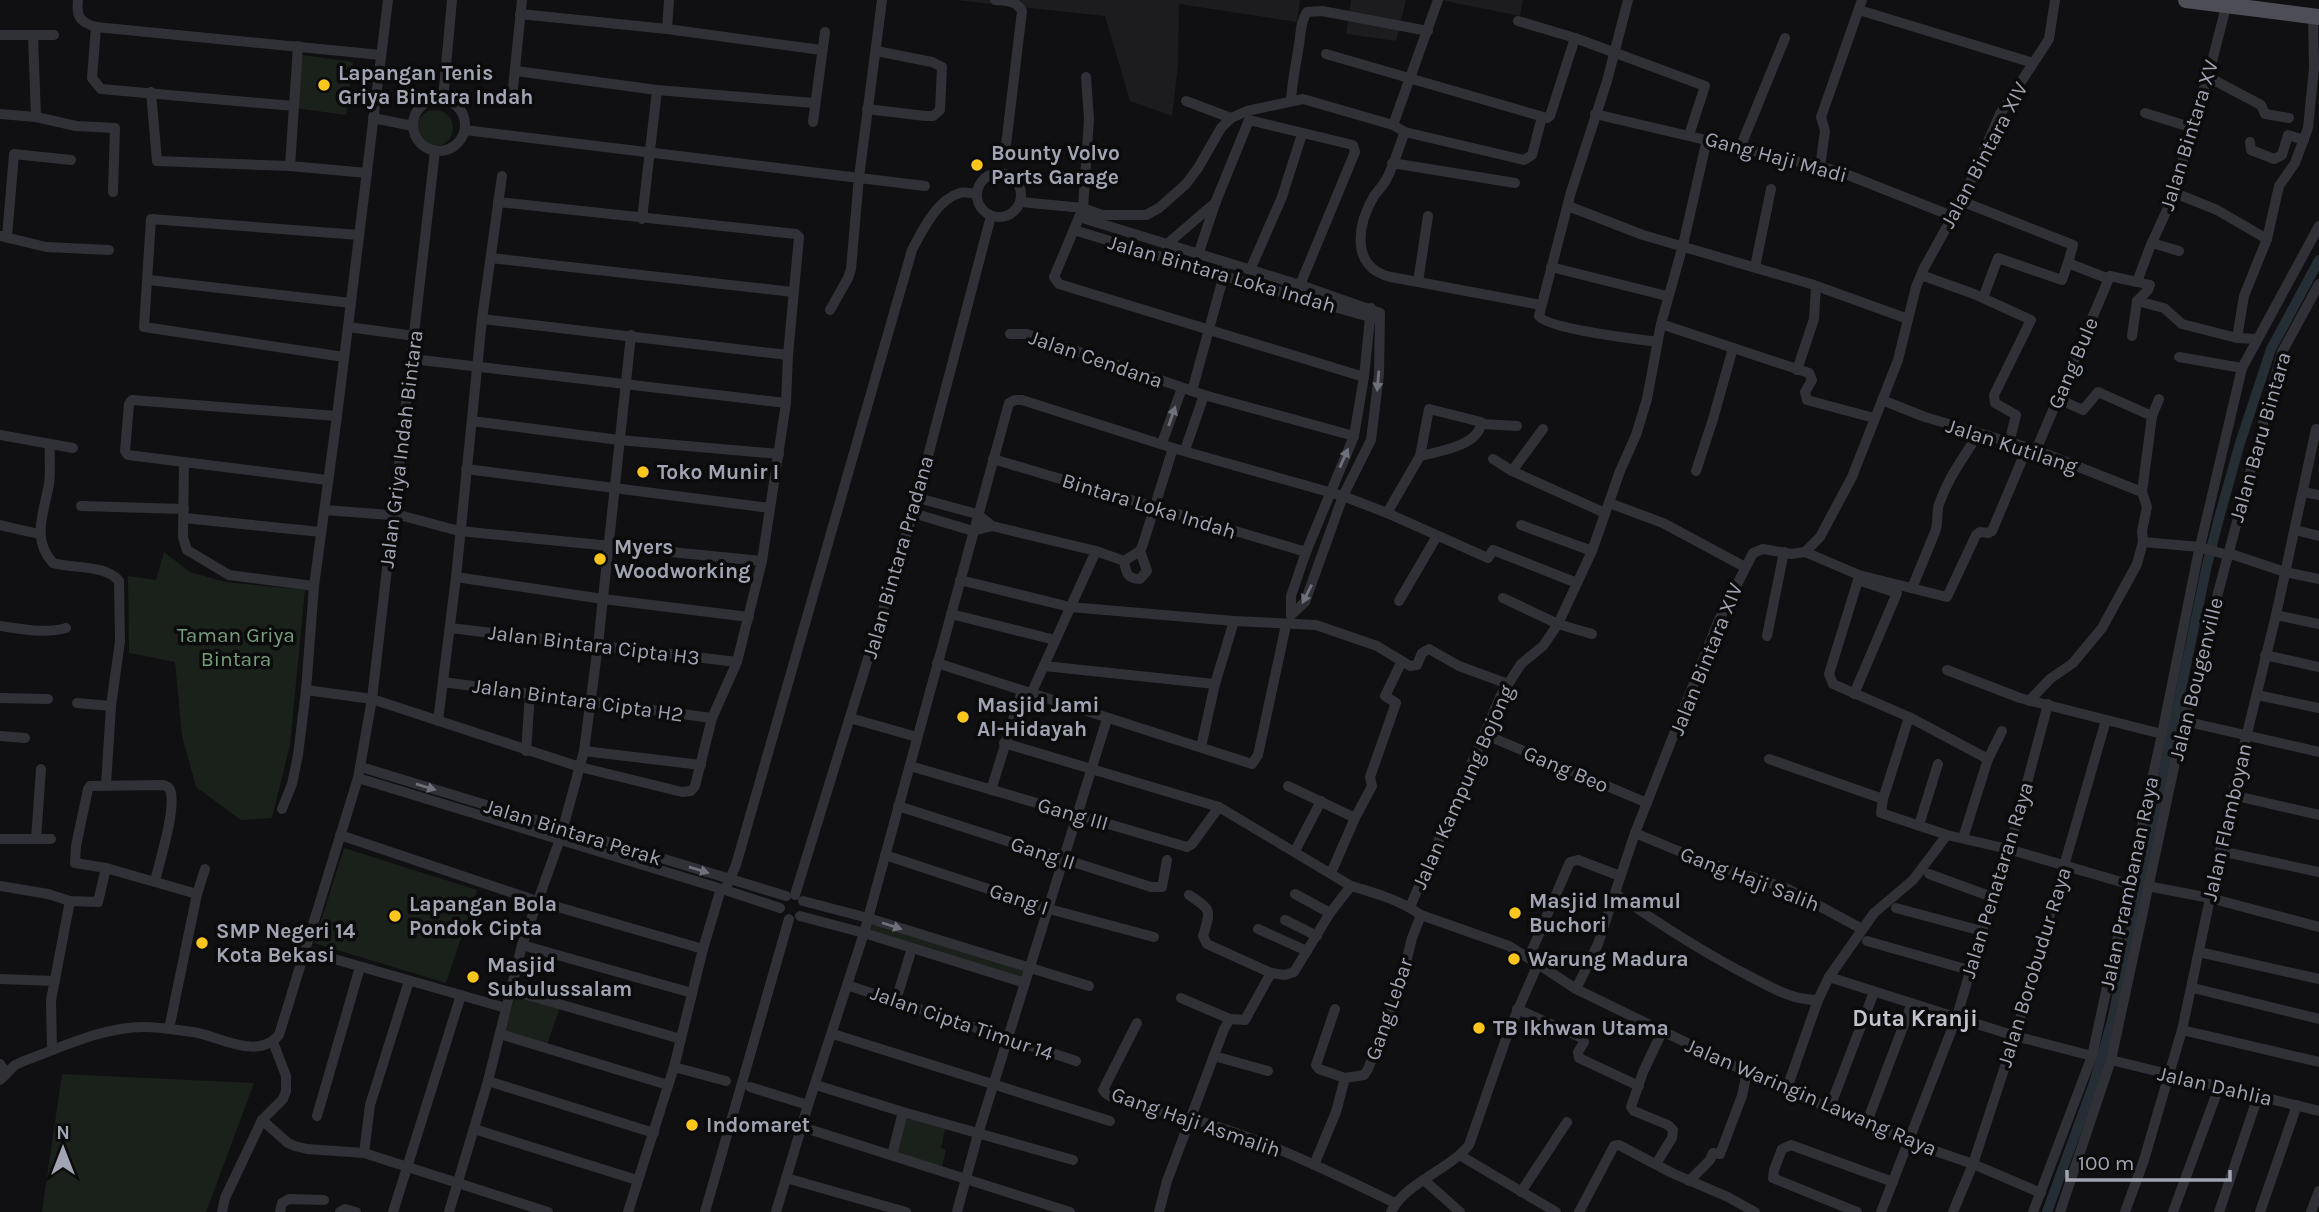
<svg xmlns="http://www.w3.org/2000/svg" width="2319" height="1212" viewBox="0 0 2319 1212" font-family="Karla,sans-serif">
  <rect width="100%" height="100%" fill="#100f11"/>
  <g fill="#1c1b1e">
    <path d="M955 0H1300L1297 22 1179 4 1178 66 1172 116 1130 101 1105 16Z"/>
    <path d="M1351 0H1406L1396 41 1346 34Z"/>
    <path d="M1440 0H1523L1520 16Z"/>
  </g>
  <g fill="#1a211b">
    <path d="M302 55 353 62 346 115 295 108Z"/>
    <circle cx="435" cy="128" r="18"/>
    <path d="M164 552 190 572 225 582 305 590 290 745 272 818 241 820 196 787 182 736 175 662 129 653 128 576 156 580Z"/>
    <path d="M344 848 477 890 446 983 314 943Z"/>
    <path d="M870 921 1026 972 1025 979 867 932Z"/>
    <path d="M516 993 560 1007 547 1045 505 1032Z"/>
    <path d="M62 1074 254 1083 206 1212H42Z"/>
    <path d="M904 1117 945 1129 941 1148 946 1150 942 1166 894 1153Z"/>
  </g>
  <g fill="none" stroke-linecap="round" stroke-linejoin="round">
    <path stroke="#252d35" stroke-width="10" d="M2047 1212 2094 1083 2112 1021 2207 565 2219 518 2240 443 2271 349 2319 260"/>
    <g stroke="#303136" stroke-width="10">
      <path d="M78 0C76 17 80 22 96 27L381 55"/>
      <path d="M995 0C1006 1 1016 0 1022 11L1006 145"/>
      <path d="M1628 0 1607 81 1571 192 1539 316C1548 329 1637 339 1657 342"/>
      <path d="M1859 10 2033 63"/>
      <path d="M520 14 667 29 821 50"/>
      <path d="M1518 21 1575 38 1705 86 1689 135"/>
      <path d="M96 27 92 78 101 89 294 106"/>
      <path d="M667 29 669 0"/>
      <path d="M0 35H54"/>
      <path d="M33 36 36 117"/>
      <path d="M1326 54 1547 118 1550 116 1575 38"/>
      <path d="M516 71 657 90 814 103"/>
      <path d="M1086 77 1089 119 1083 208 1054 277 1059 284 1364 377"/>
      <path d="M2208 77 2261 105 2265 114 2289 118"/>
      <path d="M151 92 157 161 290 166 367 173"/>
      <path d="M512 98 522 0"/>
      <circle cx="439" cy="125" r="26"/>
      <path d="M443 99 452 0"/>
      <path d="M1186 101 1231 118"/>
      <path d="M1291 101C1292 82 1296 64 1299 45 1301 34 1300 22 1307 12L1322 11 1428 31"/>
      <path d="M867 109 925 116H933L940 110 942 67 932 62 876 51"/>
      <path d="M2145 113 2190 127"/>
      <path d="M0 114 36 117 76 126 115 128 113 192"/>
      <path d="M1595 114 1838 171 1952 216"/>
      <path d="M373 118 413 126"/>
      <path d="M813 122 825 32"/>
      <path d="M1393 125 1438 0"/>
      <path d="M465 130 925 186"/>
      <path d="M1405 132C1399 146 1394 165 1387 178 1384 185 1378 190 1374 196 1357 225 1350 268 1391 277L1541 305"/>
      <path d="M2250 142 2251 150 2274 159 2282 155 2288 135 2304 140"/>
      <path d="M1740 148 1785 38"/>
      <path d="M1392 163 1515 183"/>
      <path d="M290 166 298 46"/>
      <path d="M1820 167 1825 131 1821 117 1862 0"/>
      <circle cx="999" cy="195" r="22"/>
      <path d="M2175 193 2217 210 2267 239"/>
      <path d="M1961 201 2073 245 2068 263 2109 279"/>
      <path d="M1021 202 1083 208 1102 215H1146L1159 208 1186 184 1198 168 1221 128 1231 118 1247 111 1303 99 1393 125 1405 132 1524 160 1532 155 1542 117"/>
      <path d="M1568 206 1643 235 1811 284 1908 319"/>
      <path d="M1079 217 1300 285 1380 313 1379 374 1371 440 1343 496 1305 602 1291 615"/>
      <path d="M642 219 657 90"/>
      <path d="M1074 230 1224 276 1377 319"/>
      <path d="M1 236 46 247 109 250"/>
      <path d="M7 237 14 154 71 160"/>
      <path d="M2152 243 2179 251"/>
      <path d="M1166 245 1216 202"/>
      <path d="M1198 255 1216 201 1249 120 1353 145 1355 152 1300 285"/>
      <path d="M491 258 793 292"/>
      <path d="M1551 267 1667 296"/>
      <path d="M1755 267 1771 189"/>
      <path d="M1250 270 1282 197 1302 134"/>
      <path d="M1921 275 1974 294 2031 320 1994 395 1995 403 2016 415 2009 443"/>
      <path d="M149 280 351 303"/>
      <path d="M1418 282 1428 216"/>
      <path d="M1983 298 1998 258 2062 280 2068 263"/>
      <path d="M2137 301 2164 308 2182 324 2237 338 2257 339"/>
      <path d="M830 310 848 278 851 269 859 177 882 0"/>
      <path d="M482 319 788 355"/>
      <path d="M1661 324 1809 373 1812 380 1805 392 1807 400 1874 418"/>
      <path d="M348 327 415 336"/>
      <path d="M1010 334H1027L1204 395 1354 436"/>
      <path d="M2132 336 2137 301 2148 290 2150 285 2137 282"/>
      <path d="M2237 338 2244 296 2267 239 2279 186 2295 163 2308 128 2314 68 2313 16"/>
      <path d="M344 357 144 327 151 219 359 235"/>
      <path d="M2179 357 2242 368"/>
      <path d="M412 359 786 403"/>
      <path d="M1797 370 1814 319 1816 287"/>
      <path d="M1192 391 1225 271"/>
      <path d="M2058 399 2083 410 2098 392 2152 416"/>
      <path d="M2159 399 2152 416 2142 492 2147 507 2142 531 2143 542 2200 547 2227 555H2234L2285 572 2319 579"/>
      <path d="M1882 400 1925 417 2036 450 2142 492"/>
      <path d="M472 421 619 440 779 454"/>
      <path d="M1482 424 1517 426"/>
      <path d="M0 435 73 448"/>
      <path d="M1162 443 1182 388"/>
      <path d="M50 445C49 458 51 471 49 484 44 512 31 540 53 563 72 569 105 564 119 581L120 641 111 706 106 785"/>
      <path d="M1185 450 1204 395"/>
      <path d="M2036 450 2110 276 2137 282 2150 247 2177 188 2190 127 2208 77 2227 3"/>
      <path d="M993 459 1306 552"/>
      <path d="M1493 459 1512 471 1605 513"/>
      <path d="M184 463 183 537 187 550 229 575 314 586"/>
      <path d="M466 469 770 508"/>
      <path d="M1512 471 1543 429"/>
      <path d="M1696 471 1713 419 1733 348"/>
      <path d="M327 480 128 455 125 451 129 404 132 400 337 416"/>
      <path d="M2303 492 2319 495"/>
      <path d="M918 498 977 514 992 526 1096 551 1124 561 1140 551 1143 544 1173 448"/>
      <path d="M1609 503 1663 523 1745 567"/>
      <path d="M81 506 184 509"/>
      <path d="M325 510 403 516 459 531 762 561"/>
      <path d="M913 513 973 531 992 526"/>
      <path d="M1387 513 1488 558 1493 550 1577 583"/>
      <path d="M184 518 321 532"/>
      <path d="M0 525 39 534"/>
      <path d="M1521 525 1592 551"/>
      <path d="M2295 530 2319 536"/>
      <path d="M1805 552 1859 575 1947 597 1976 535 1980 532 1988 533 1992 531 2027 448"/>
      <path d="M1124 561C1126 572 1127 579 1140 579L1147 571 1140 551"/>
      <path d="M456 577 603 599 749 617"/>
      <path d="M960 580 1070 607 1234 621 1316 625 1377 646 1410 666 1417 665 1422 653 1429 649 1459 666 1508 684"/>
      <path d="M1912 588 1935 532C1939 522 1936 513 1939 504 1949 476 1963 459 1978 434"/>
      <path d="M1503 598 1558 624 1592 634"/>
      <path d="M1399 601 1437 536"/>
      <path d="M951 614 1055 640"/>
      <path d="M1291 615V596L1306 552 1354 436 1364 377 1371 308"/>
      <path d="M2276 615 2319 624"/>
      <path d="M0 626C21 629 45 634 66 628"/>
      <path d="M450 628 737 662"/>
      <path d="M1767 636 1784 552"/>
      <path d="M2265 655 2319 667"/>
      <path d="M937 663 1252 764 1258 755 1286 625"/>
      <path d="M1044 666 1215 684"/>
      <path d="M1947 670 2020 698 2162 734"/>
      <path d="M443 682 712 718"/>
      <path d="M306 690 372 699 580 767 682 792 691 791 695 786 712 718 737 662 762 561 786 403 788 355 799 237 796 234 498 202"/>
      <path d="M1031 694 1096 551"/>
      <path d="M1854 694 1897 593 1858 580 1829 674 1833 684 1909 717 1883 799 1881 813 1947 835 2008 849 2128 884"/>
      <path d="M2257 695 2319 708"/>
      <path d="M0 698 48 699"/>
      <path d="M2029 701 2050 679 2073 663 2102 628 2137 564 2143 542"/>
      <path d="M77 703 111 706"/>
      <path d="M1909 717 1988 759 1963 838"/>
      <path d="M850 718 917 737"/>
      <path d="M438 721 456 577 482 319 502 176"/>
      <path d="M2184 721 2319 752"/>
      <path d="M1486 735 1647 803"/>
      <path d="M0 736 25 738"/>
      <path d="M1004 743 1219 807 1351 886C1375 893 1400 900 1421 915L1509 946 1538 964"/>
      <path d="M1201 747 1215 684 1234 621"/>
      <path d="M526 751 530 694"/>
      <path d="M584 751 701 765"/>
      <path d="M1769 759 1883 799"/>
      <path d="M1988 759 2002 731"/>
      <path d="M910 766 1187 847 1192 844 1219 807"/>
      <path d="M361 767 786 896"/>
      <path d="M358 778 725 890 780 908"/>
      <path d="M1288 786 1351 816"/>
      <path d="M991 790 1022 691"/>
      <path d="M2232 795 2319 815"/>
      <path d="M898 806 1151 887H1162L1167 860"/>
      <path d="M282 809 292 784 298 755 306 690 314 586 337 416 388 0"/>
      <path d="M1919 825 1938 764"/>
      <path d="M1635 833 1700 860 1788 889 1862 929"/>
      <path d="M340 835 537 901 703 949"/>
      <path d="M0 839H51"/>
      <path d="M36 839 41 769"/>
      <path d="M1295 851 1321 801"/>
      <path d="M2220 851 2319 872"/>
      <path d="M885 855 1049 909 1154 937"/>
      <path d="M1331 873 1355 818 1372 786 1370 777 1396 703 1385 696 1402 661"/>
      <path d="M1929 874 1992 897"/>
      <path d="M155 881C160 860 175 813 171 793 170 788 168 787 164 785L90 786 88 789 76 846 75 863 106 868 197 894"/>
      <path d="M0 886 48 894 70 901 98 902 106 868"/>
      <path d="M2147 886 2210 898 2319 927"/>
      <path d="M725 890 736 865 912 250C922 231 937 199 960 193 964 191 972 194 977 194"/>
      <path d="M1615 893C1659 924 1704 953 1753 978 1774 989 1793 1000 1818 1000L1829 977 1874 913 1913 880 1947 835"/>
      <path d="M1295 894 1330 913"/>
      <path d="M795 895 913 513 991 216"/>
      <path d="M1189 895C1212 910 1211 910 1203 936L1207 944 1271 973"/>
      <path d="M803 901 868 918 1089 986"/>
      <path d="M1410 907 1501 695 1521 664 1543 646 1558 624 1592 551 1620 471 1636 435 1647 399 1661 324 1683 245 1707 139"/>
      <path d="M1896 908 1982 931"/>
      <path d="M800 916 864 933 1025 983"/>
      <path d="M1285 920 1317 936"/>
      <path d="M1258 929 1307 951"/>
      <path d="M1867 941 1969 970"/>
      <path d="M522 945 692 993"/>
      <path d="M306 951 506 1008"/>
      <path d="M2199 952 2319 979"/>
      <path d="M1529 957 1570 862 1578 860 1620 876"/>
      <path d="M1829 977 2015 1036 2092 1056"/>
      <path d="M0 979 55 981"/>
      <path d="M847 985 1076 1061"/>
      <path d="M2193 988 2319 1019"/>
      <path d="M1576 989 1786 1091 1867 1122 1909 1142 1973 1164 2041 1193"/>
      <path d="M510 990 681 1039"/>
      <path d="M1181 998 1230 1019"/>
      <path d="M896 1000 912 948"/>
      <path d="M1335 1009 1316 1065 1319 1069 1345 1078"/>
      <path d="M1517 1009 1582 1038 1584 1042 1578 1052 1579 1058 1639 1086"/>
      <path d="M1137 1023 1103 1090C1111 1105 1170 1113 1188 1118 1260 1137 1328 1171 1395 1203"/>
      <path d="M169 1029 197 894 205 869"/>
      <path d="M2182 1030 2319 1062"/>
      <path d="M500 1034 668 1085"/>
      <path d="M833 1034 1110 1121"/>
      <path d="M52 1050 51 1000 70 901"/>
      <path d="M1214 1056 1268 1071"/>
      <path d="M2111 1060 2319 1111"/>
      <path d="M0 1064 6 1073"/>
      <path d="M674 1067 726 1081"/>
      <path d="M0 1080 15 1065 24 1061C62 1047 103 1027 144 1027 160 1027 177 1030 193 1032 220 1036 257 1061 279 1035L358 778 372 699 435 151"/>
      <path d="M488 1081 654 1133"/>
      <path d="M816 1085 903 1112 1073 1160"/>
      <path d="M750 1087 808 1105"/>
      <path d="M1786 1091 1818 1000"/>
      <path d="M1830 1107 1874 992"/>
      <path d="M317 1116 360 967"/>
      <path d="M262 1120 288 1143 295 1146 307 1149 364 1153 548 1212"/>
      <path d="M1867 1122 1912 1003"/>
      <path d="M802 1127 1070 1212"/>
      <path d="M474 1129 637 1180"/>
      <path d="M364 1153 370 1105 409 981"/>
      <path d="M892 1155 903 1112"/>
      <path d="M1461 1156 1556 1212"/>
      <path d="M1656 1164 1672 1138 1673 1130 1668 1125 1634 1111 1631 1107 1643 1072 1662 1032"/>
      <path d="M1314 1165 1336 1112 1345 1078 1364 1075 1368 1069 1400 987 1412 938 1421 915"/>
      <path d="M786 1178 906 1212"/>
      <path d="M1424 1180 1460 1212"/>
      <path d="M1689 1181 1710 1160 1713 1153 1720 1154 1742 1096 1747 1072"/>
      <path d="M1521 1192 1567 1122"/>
      <path d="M222 1212 225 1198 262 1120 283 1099 286 1091V1076L273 1042"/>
      <path d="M280 1212 282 1203 289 1199 324 1200"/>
      <path d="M340 1212 345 1209 356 1212"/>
      <path d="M393 1212 461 995"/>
      <path d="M449 1212 488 1081 522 945 560 839 584 751 598 645 631 335"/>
      <path d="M628 1212 674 1067 703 949 719 895"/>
      <path d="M705 1212 789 919"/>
      <path d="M776 1212 808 1105 864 933 1009 403 1015 400H1022L1173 448 1343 496 1387 513 1420 456 1429 409 1481 422C1481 445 1438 452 1420 456"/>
      <path d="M957 1212 978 1134 1107 719"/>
      <path d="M1159 1212 1167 1181 1224 1029 1230 1019 1245 1020 1271 973 1285 975 1294 972 1330 913 1351 886"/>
      <path d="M1391 1212C1405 1183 1449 1170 1469 1145L1509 1030 1538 964 1576 989 1598 944 1635 833 1718 622 1753 553 1763 549 1791 554 1805 552 1820 537 1852 477 1898 360 1916 287 1924 268 1965 194 2000 114 2049 39 2055 0"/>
      <path d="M1579 1212 1614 1146 1619 1145 1672 1173 1728 1197 1755 1212"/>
      <path d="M1857 1212 1773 1178 1774 1170 1782 1149 1791 1145 1893 1182"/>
      <path d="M1881 1212 1957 1016 1992 897 2011 843 2048 704"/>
      <path d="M1953 1212 1973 1164 2015 1036 2106 720"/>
      <path d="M2033 1212 2092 1056 2162 734 2198 555 2242 368 2319 226"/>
      <path d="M2060 1212 2111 1060 2184 721 2282 352 2319 284"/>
      <path d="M2125 1212 2144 1160 2182 1030 2232 795 2276 615 2316 429"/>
      <path d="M2173 1212 2219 1087"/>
      <path d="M2219 1212 2258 1096"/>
      <path d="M2260 1212 2297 1105"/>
      <path d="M2311 1212 2319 1191"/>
    </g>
    <path stroke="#4c4d55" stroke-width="16" d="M2186 0 2319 17"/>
  </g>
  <defs><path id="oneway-solid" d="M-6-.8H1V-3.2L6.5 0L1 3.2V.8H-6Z" transform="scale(1.75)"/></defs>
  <g fill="#6e707b">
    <use href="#oneway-solid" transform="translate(1378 381) rotate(95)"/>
    <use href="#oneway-solid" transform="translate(1172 416) rotate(-71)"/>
    <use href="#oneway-solid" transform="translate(1344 458) rotate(-66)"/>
    <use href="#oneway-solid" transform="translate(1307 594) rotate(117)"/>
    <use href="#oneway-solid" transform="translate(426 787) rotate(17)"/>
    <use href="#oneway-solid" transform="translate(699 870) rotate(17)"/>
    <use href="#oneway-solid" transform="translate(892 926) rotate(18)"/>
  </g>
  <g fill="#fcc61c" stroke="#0b0b0c" stroke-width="2.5">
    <circle cx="324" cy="85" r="7"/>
    <circle cx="977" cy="165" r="7"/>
    <circle cx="643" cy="472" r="7"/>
    <circle cx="600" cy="559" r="7"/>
    <circle cx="963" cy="717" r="7"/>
    <circle cx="1515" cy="913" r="7"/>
    <circle cx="395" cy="916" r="7"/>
    <circle cx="202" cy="943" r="7"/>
    <circle cx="1514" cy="959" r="7"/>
    <circle cx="473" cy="977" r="7"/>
    <circle cx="1479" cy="1028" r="7"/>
    <circle cx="692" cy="1125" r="7"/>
  </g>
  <g text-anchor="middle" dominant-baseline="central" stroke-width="7" stroke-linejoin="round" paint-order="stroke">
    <g font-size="21" font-weight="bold" fill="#a0a4b3" stroke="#0b0b0c" text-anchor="start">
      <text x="338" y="73">Lapangan Tenis<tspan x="338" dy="24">Griya Bintara Indah</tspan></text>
      <text x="991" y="153">Bounty Volvo<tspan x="991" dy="24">Parts Garage</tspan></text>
      <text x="657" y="472">Toko Munir I</text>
      <text x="614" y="547">Myers<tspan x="614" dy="24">Woodworking</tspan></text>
      <text x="977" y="705">Masjid Jami<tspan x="977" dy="24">Al-Hidayah</tspan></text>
      <text x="1529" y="901">Masjid Imamul<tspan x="1529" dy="24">Buchori</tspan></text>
      <text x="409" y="904">Lapangan Bola<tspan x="409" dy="24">Pondok Cipta</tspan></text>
      <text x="216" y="931">SMP Negeri 14<tspan x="216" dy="24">Kota Bekasi</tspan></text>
      <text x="1528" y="959">Warung Madura</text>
      <text x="487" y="965">Masjid<tspan x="487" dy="24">Subulussalam</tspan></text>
      <text x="1493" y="1028">TB Ikhwan Utama</text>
      <text x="706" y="1125">Indomaret</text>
    </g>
    <g font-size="21" fill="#a0a4b3" stroke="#0b0b0c">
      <text transform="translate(2189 135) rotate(-73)">Jalan Bintara XV</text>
      <text transform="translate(1984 155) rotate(-62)">Jalan Bintara XIV</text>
      <text transform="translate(1776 157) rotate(15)">Gang Haji Madi</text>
      <text transform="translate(1222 274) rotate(16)">Jalan Bintara Loka Indah</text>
      <text transform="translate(1096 359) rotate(19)">Jalan Cendana</text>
      <text transform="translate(2073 363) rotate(-67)">Gang Bule</text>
      <text transform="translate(2260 437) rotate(-74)">Jalan Baru Bintara</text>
      <text transform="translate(2012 446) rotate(18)">Jalan Kutilang</text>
      <text transform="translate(401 449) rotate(-83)">Jalan Griya Indah Bintara</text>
      <text transform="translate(1149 506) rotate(17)">Bintara Loka Indah</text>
      <text transform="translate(898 557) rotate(-74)">Jalan Bintara Pradana</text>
      <text transform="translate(594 645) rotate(7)">Jalan Bintara Cipta H3</text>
      <text transform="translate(1706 659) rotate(-68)">Jalan Bintara XIV</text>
      <text transform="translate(2196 679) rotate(-76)">Jalan Bougenville</text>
      <text transform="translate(578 700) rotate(8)">Jalan Bintara Cipta H2</text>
      <text transform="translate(1566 769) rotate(23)">Gang Beo</text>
      <text transform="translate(1463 787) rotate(-66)">Jalan Kampung Bojong</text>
      <text transform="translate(1073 814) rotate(16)">Gang III</text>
      <text transform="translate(2227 822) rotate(-77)">Jalan Flamboyan</text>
      <text transform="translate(573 832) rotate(17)">Jalan Bintara Perak</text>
      <text transform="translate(1043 853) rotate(18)">Gang II</text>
      <text transform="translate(1750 879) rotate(21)">Gang Haji Salih</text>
      <text transform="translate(1997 880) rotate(-73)">Jalan Penataran Raya</text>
      <text transform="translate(2129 883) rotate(-78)">Jalan Prambanan Raya</text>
      <text transform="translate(1019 899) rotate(18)">Gang I</text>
      <text transform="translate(2034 967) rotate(-73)">Jalan Borobudur Raya</text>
      <text transform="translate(1389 1009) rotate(-71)">Gang Lebar</text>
      <text transform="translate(962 1023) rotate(19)">Jalan Cipta Timur 14</text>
      <text transform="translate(2215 1086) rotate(13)">Jalan Dahlia</text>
      <text transform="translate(1811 1097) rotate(23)">Jalan Waringin Lawang Raya</text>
      <text transform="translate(1196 1122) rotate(19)">Gang Haji Asmalih</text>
    </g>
    <g font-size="21" fill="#759f7c" stroke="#0b0b0c">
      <text x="236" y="635">Taman Griya<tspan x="236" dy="24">Bintara</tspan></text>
    </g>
    <g font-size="23" font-weight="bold" fill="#c1c3cf" stroke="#0b0b0c">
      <text x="1915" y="1018">Duta Kranji</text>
    </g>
  </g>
  <g transform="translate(63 1149)" stroke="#0b0b0c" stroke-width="5" paint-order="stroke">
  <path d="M0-5L12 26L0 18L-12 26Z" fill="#a0a4b3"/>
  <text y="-10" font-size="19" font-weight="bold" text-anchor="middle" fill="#a0a4b3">N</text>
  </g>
  <path d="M2067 1170v10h163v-10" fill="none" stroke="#a0a4b3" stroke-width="3.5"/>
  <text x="2078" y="1170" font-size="21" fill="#a0a4b3" stroke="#0b0b0c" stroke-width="5" paint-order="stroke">100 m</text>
</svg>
